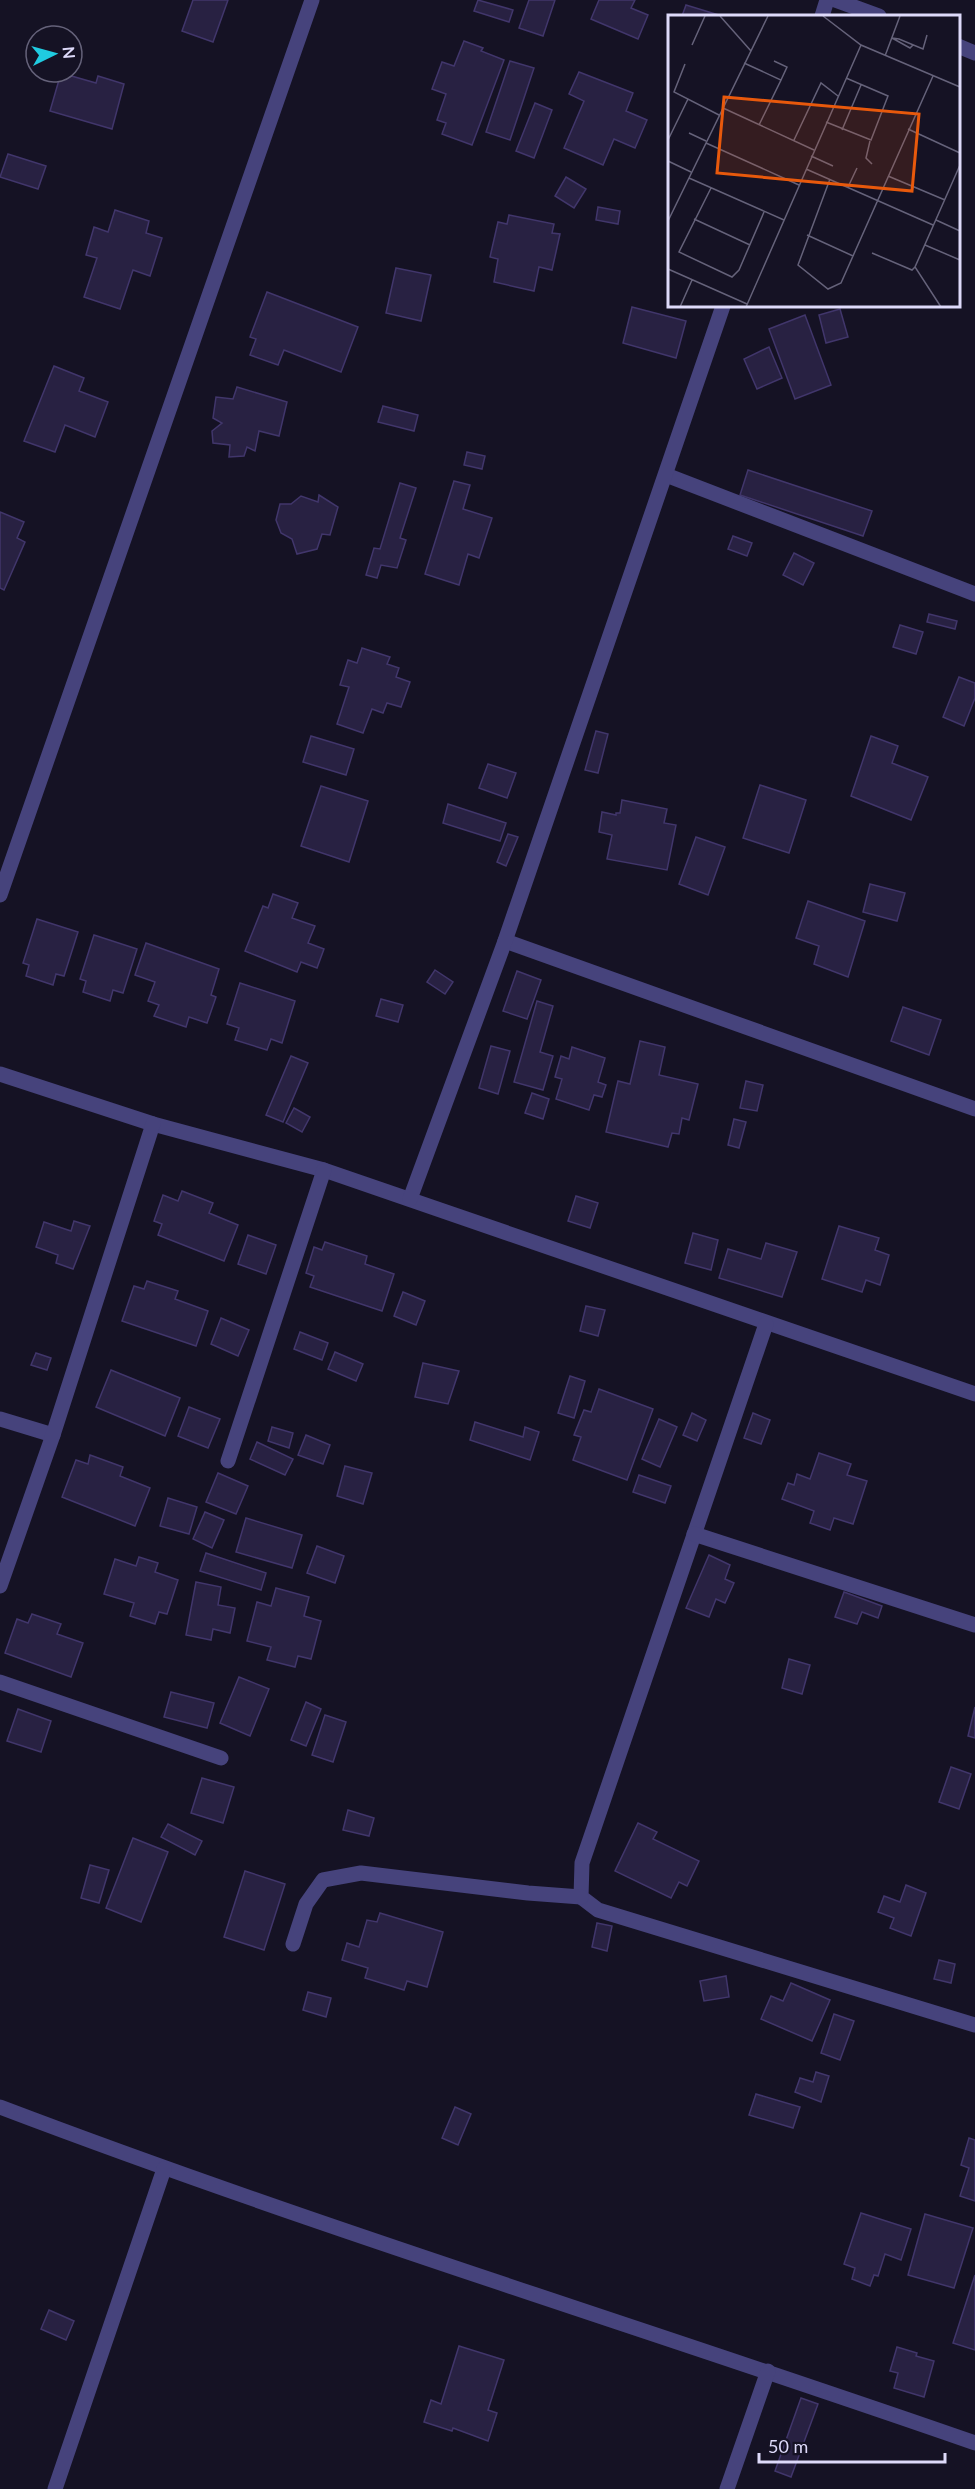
<svg xmlns="http://www.w3.org/2000/svg" width="975" height="2489" viewBox="0 0 975 2489" font-family="Lato,sans-serif">
  <rect width="100%" height="100%" fill="#151224"/>
  <g fill="#282142" stroke="#41366b" stroke-width="1.5">
    <path d="M193 0H228L213 42 182 31Z"/>
    <path d="M478 0 513 10 509 22 474 11Z"/>
    <path d="M529 0H555L543 36 519 28Z"/>
    <path d="M599 0H635L631 8 648 15 638 39 591 19Z"/>
    <path d="M686 5 722 16H682Z"/>
    <path d="M464 41 483 48 481 51 504 60 472 145 442 134 446 123 437 120 446 94 432 89 442 62 454 66Z"/>
    <path d="M510 61 534 68 510 140 486 132Z"/>
    <path d="M579 72 633 93 626 111 647 120 635 148 614 139 603 165 564 148 584 101 569 94Z"/>
    <path d="M61 73 96 83 98 76 124 84 112 129 50 111Z"/>
    <path d="M535 103 552 110 534 158 516 151Z"/>
    <path d="M8 154 46 166 38 189 0 177Z"/>
    <path d="M566 177 586 189 574 208 555 196Z"/>
    <path d="M598 207 620 211 618 224 596 220Z"/>
    <path d="M115 210 149 221 146 233 162 238 150 276 133 270 120 309 84 297 97 258 86 255 94 227 108 232Z"/>
    <path d="M509 215 554 224 552 233 560 234 552 270 539 267 534 291 494 282 498 259 490 257 498 222 507 224Z"/>
    <path d="M396 268 431 275 421 321 386 313Z"/>
    <path d="M267 292 358 327 341 372 284 350 278 365 250 355 256 339 250 337Z"/>
    <path d="M632 307 686 321 676 358 623 343Z"/>
    <path d="M840 309 848 337 826 343 819 315Z"/>
    <path d="M805 315 831 385 795 399 769 329Z"/>
    <path d="M769 347 782 378 757 389 744 359Z"/>
    <path d="M54 366 84 378 79 391 108 402 95 437 65 425 55 452 24 441Z"/>
    <path d="M237 387 287 402 279 436 259 431 255 451 247 447 244 456 229 457 230 445 213 443 212 431 222 423 213 418 216 397 233 399Z"/>
    <path d="M383 406 418 415 414 431 378 422Z"/>
    <path d="M467 452 485 456 482 469 464 465Z"/>
    <path d="M748 470 872 511 863 536 740 495Z"/>
    <path d="M454 481 470 485 463 509 492 518 479 558 468 554 459 585 425 574Z"/>
    <path d="M400 483 416 488 400 538 406 540 397 568 381 565 377 578 366 575 374 548 380 549Z"/>
    <path d="M319 495 338 507 330 535 322 534 317 549 297 554 292 539 281 533 276 520 280 504H291L301 496 318 502Z"/>
    <path d="M0 512 24 522 17 538 25 542 4 590 0 588Z"/>
    <path d="M733 536 752 543 747 556 728 549Z"/>
    <path d="M794 553 814 563 803 585 783 575Z"/>
    <path d="M929 614 957 621 955 629 927 622Z"/>
    <path d="M900 625 923 632 916 654 893 647Z"/>
    <path d="M362 648 390 657 387 664 399 668 396 677 410 682 401 707 387 703 383 713 372 709 363 733 337 724 349 687 340 685 348 660 357 663Z"/>
    <path d="M959 677 975 683V698L964 726 943 717Z"/>
    <path d="M596 731 608 734 598 773 585 770Z"/>
    <path d="M311 736 354 749 346 775 303 762Z"/>
    <path d="M871 736 898 746 892 763 928 777 911 820 851 796Z"/>
    <path d="M488 764 516 773 507 798 479 788Z"/>
    <path d="M760 785 806 800 789 853 743 838Z"/>
    <path d="M321 786 368 801 349 862 301 846Z"/>
    <path d="M622 800 667 809 664 823 676 825 667 870 607 859 612 835 599 832 602 812 616 815V813H620Z"/>
    <path d="M448 804 506 823 500 841 443 823Z"/>
    <path d="M508 834 518 837 506 866 497 862Z"/>
    <path d="M696 837 725 847 708 895 679 884Z"/>
    <path d="M870 884 905 893 897 921 863 912Z"/>
    <path d="M273 894 298 903 292 918 315 926 308 943 324 949 317 968 301 962 297 972 245 951 263 906 268 908Z"/>
    <path d="M808 901 865 921 848 977 814 964 819 946 796 938Z"/>
    <path d="M37 919 78 932 64 976 56 974 53 985 26 976 29 965 23 963Z"/>
    <path d="M94 935 137 949 123 993 113 990 110 1001 83 992 86 981 80 979Z"/>
    <path d="M146 943 219 969 211 995 216 997 207 1023 189 1017 186 1027 154 1016 159 1005 148 1001 155 982 135 975Z"/>
    <path d="M435 970 453 982 445 994 427 982Z"/>
    <path d="M517 971 541 980 527 1019 503 1011Z"/>
    <path d="M240 983 295 1001 282 1043 271 1039 267 1050 235 1040 239 1028 227 1024Z"/>
    <path d="M381 999 403 1005 398 1022 376 1016Z"/>
    <path d="M537 1001 553 1006 540 1052 553 1056 543 1090 514 1082Z"/>
    <path d="M903 1007 941 1020 929 1055 891 1041Z"/>
    <path d="M640 1041 665 1047 659 1075 698 1084 689 1120 682 1118 679 1134 672 1133 668 1147 606 1132 618 1081 630 1084Z"/>
    <path d="M491 1046 510 1051 498 1094 479 1088Z"/>
    <path d="M572 1047 605 1058 598 1082 606 1085 602 1097 594 1095 589 1110 556 1099 562 1079 555 1077 561 1056 569 1059Z"/>
    <path d="M291 1056 308 1063 283 1122 266 1115Z"/>
    <path d="M746 1081 763 1085 757 1111 740 1108Z"/>
    <path d="M532 1093 549 1099 543 1119 525 1113Z"/>
    <path d="M294 1108 310 1117 302 1132 286 1123Z"/>
    <path d="M734 1119 746 1122 739 1148 728 1145Z"/>
    <path d="M182 1191 213 1203 209 1213 238 1225 224 1261 158 1235 162 1224 154 1221 163 1195 178 1201Z"/>
    <path d="M576 1196 598 1203 590 1228 568 1221Z"/>
    <path d="M74 1221 90 1226 73 1269 56 1263 58 1255 36 1247 44 1222 71 1231Z"/>
    <path d="M839 1226 879 1238 875 1250 889 1255 880 1285 866 1280 862 1292 822 1279Z"/>
    <path d="M693 1233 718 1240 711 1270 685 1263Z"/>
    <path d="M248 1235 276 1245 266 1274 238 1264Z"/>
    <path d="M325 1242 367 1256 365 1264 394 1274 382 1311 310 1287 314 1276 306 1273 314 1247 322 1250Z"/>
    <path d="M766 1243 797 1252 782 1297 719 1278 728 1249 761 1259Z"/>
    <path d="M147 1281 178 1291 175 1299 208 1311 196 1346 122 1321 134 1286 144 1289Z"/>
    <path d="M403 1292 425 1301 416 1325 394 1316Z"/>
    <path d="M586 1306 605 1310 598 1336 580 1331Z"/>
    <path d="M221 1318 249 1330 238 1356 211 1344Z"/>
    <path d="M300 1332 328 1343 322 1360 294 1349Z"/>
    <path d="M335 1352 363 1364 356 1381 328 1369Z"/>
    <path d="M36 1353 51 1358 47 1370 31 1365Z"/>
    <path d="M423 1363 459 1371 448 1404 415 1397Z"/>
    <path d="M111 1370 180 1398 165 1436 96 1407Z"/>
    <path d="M570 1376 585 1381 574 1418 558 1413Z"/>
    <path d="M599 1389 653 1409 627 1480 573 1460 581 1437 574 1435 584 1410 591 1412Z"/>
    <path d="M189 1407 220 1419 208 1448 178 1436Z"/>
    <path d="M692 1413 706 1420 697 1441 683 1435Z"/>
    <path d="M753 1413 770 1420 761 1444 744 1438Z"/>
    <path d="M659 1419 677 1427 660 1467 642 1459Z"/>
    <path d="M475 1422 523 1437 525 1427 539 1432 530 1460 470 1440Z"/>
    <path d="M272 1427 293 1433 289 1448 268 1441Z"/>
    <path d="M306 1435 330 1445 323 1464 298 1455Z"/>
    <path d="M257 1442 293 1459 285 1475 250 1459Z"/>
    <path d="M819 1453 851 1464 847 1475 867 1481 853 1524 834 1518 830 1530 810 1523 814 1511 782 1499 788 1483 794 1485 797 1474 810 1479Z"/>
    <path d="M90 1455 123 1467 120 1476 150 1488 135 1526 62 1497 76 1460 88 1464Z"/>
    <path d="M345 1466 372 1473 363 1504 337 1496Z"/>
    <path d="M218 1473 248 1486 236 1514 206 1502Z"/>
    <path d="M639 1475 671 1486 665 1503 633 1492Z"/>
    <path d="M168 1498 197 1507 189 1534 160 1526Z"/>
    <path d="M205 1512 224 1520 212 1548 193 1539Z"/>
    <path d="M246 1518 302 1535 292 1568 236 1552Z"/>
    <path d="M317 1546 344 1556 335 1583 307 1573Z"/>
    <path d="M206 1553 266 1573 261 1590 200 1571Z"/>
    <path d="M709 1555 730 1565 725 1579 734 1583 725 1603 716 1599 709 1617 686 1608Z"/>
    <path d="M139 1557 158 1563 155 1572 178 1580 167 1614 159 1612 155 1624 130 1616 134 1603 104 1594 115 1559 136 1566Z"/>
    <path d="M196 1582 221 1587 218 1605 235 1608 230 1633 213 1629 211 1640 186 1635Z"/>
    <path d="M276 1588 309 1597 304 1616 321 1621 311 1659 298 1656 295 1667 267 1660 271 1647 247 1641 257 1602 271 1606Z"/>
    <path d="M844 1592 882 1606 878 1618 862 1612 857 1624 835 1617Z"/>
    <path d="M32 1614 61 1624 57 1634 83 1643 71 1677 5 1653 17 1619 28 1623Z"/>
    <path d="M789 1659 810 1665 802 1694 782 1688Z"/>
    <path d="M239 1677 269 1689 250 1736 220 1723Z"/>
    <path d="M171 1692 214 1703 207 1728 164 1717Z"/>
    <path d="M306 1702 321 1709 306 1746 291 1740Z"/>
    <path d="M975 1707V1738L968 1736Z"/>
    <path d="M18 1709 51 1721 41 1752 7 1741Z"/>
    <path d="M325 1715 346 1722 333 1762 312 1755Z"/>
    <path d="M951 1767 971 1774 959 1809 939 1802Z"/>
    <path d="M202 1778 234 1787 223 1823 191 1813Z"/>
    <path d="M348 1810 374 1818 369 1836 343 1830Z"/>
    <path d="M638 1823 657 1832 653 1839 699 1861 687 1886 679 1882 671 1898 615 1871Z"/>
    <path d="M168 1824 202 1841 195 1855 161 1837Z"/>
    <path d="M133 1838 168 1852 141 1922 106 1908Z"/>
    <path d="M90 1865 109 1870 99 1903 81 1898Z"/>
    <path d="M245 1871 285 1884 264 1950 224 1937Z"/>
    <path d="M906 1885 926 1893 911 1936 890 1928 894 1918 878 1912 884 1896 900 1902Z"/>
    <path d="M380 1913 443 1932 427 1987 407 1981 404 1990 365 1978 368 1968 342 1960 347 1943 359 1947 367 1920 377 1922Z"/>
    <path d="M597 1923 612 1926 607 1951 592 1947Z"/>
    <path d="M939 1960 955 1964 951 1983 934 1979Z"/>
    <path d="M726 1976 729 1997 704 2001 700 1981Z"/>
    <path d="M791 1983 830 2000 812 2041 761 2019 771 1996 783 2001Z"/>
    <path d="M308 1992 331 1998 326 2017 303 2010Z"/>
    <path d="M834 2014 854 2021 840 2060 821 2053Z"/>
    <path d="M816 2072 829 2076 821 2102 795 2092 800 2078 813 2082Z"/>
    <path d="M756 2094 800 2107 793 2128 749 2115Z"/>
    <path d="M455 2107 471 2114 458 2145 442 2138Z"/>
    <path d="M969 2138 975 2140V2201L960 2196 969 2168 961 2165Z"/>
    <path d="M861 2213 911 2229 901 2260 885 2254 878 2276 874 2275 870 2286 852 2279 855 2268 844 2264Z"/>
    <path d="M925 2214 973 2228 954 2288 908 2275Z"/>
    <path d="M975 2275V2350L953 2343Z"/>
    <path d="M49 2310 74 2321 66 2340 41 2329Z"/>
    <path d="M459 2346 504 2360 488 2410 497 2413 488 2441 453 2428 452 2431 424 2422 431 2400 441 2404Z"/>
    <path d="M897 2347 917 2353 916 2356 934 2361 924 2397 894 2388 898 2373 890 2371Z"/>
    <path d="M801 2398 818 2404 791 2477 775 2471Z"/>
  </g>
  <g fill="none" stroke-linecap="round" stroke-linejoin="round">
    <g stroke="#46437c" stroke-width="15">
      <path d="M835 0 879 16"/>
      <path d="M822 16 827 0"/>
      <path d="M958 46 975 53"/>
      <path d="M666 475 975 594"/>
      <path d="M0 895 312 0"/>
      <path d="M505 941 975 1109"/>
      <path d="M0 1074 153 1124 324 1170 975 1394"/>
      <path d="M410 1199 505 941 723 306"/>
      <path d="M766 1324 582 1863 581 1897 598 1910 975 2025"/>
      <path d="M0 1419 53 1435"/>
      <path d="M228 1461 324 1170"/>
      <path d="M694 1534 975 1625"/>
      <path d="M0 1586 53 1435 153 1124"/>
      <path d="M0 1682 221 1758"/>
      <path d="M293 1944 306 1904 323 1880 361 1873 528 1893 581 1897"/>
      <path d="M0 2107C321 2229 651 2330 975 2443"/>
      <path d="M55 2489 164 2169"/>
      <path d="M727 2489 768 2371"/>
    </g>
  </g>
  <g transform="translate(668 15)">
    <rect width="292" height="292" fill="#151224"/>
    <path fill="none" stroke="#65627a" stroke-width="1.5" d="M52 1 83 36M155 1 193 30 292 72M24 30 37 1M245 30 242 33 224 23 231 24 255 34 259 20M217 41 232 1M106 46 119 52 113 65M76 48 113 65 91 110M17 49 6 77 51 100M55 93 146 135M158 107 203 125 220 81 178 63M240 114 292 138M174 115 193 70M21 118 38 126M0 125 20 84M126 125 153 68 170 81M202 126 198 143 204 149M38 128 131 170M143 141 165 151M0 146 23 157M138 154 265 210M220 161 277 185M21 163 116 205M162 164 130 250 160 274 173 268 265 61M180 172 189 153M43 173 11 237 64 262 71 255 96 197M26 204 82 230M268 205 292 216M0 206 100 1M139 220 185 241M257 230 292 245M204 238 244 255 247 252M0 254 79 289M12 292 24 265M78 292 193 30M273 292 247 252 292 150"/>
    <path fill="#e8590c" fill-opacity="0.15" stroke="#e8590c" stroke-width="3" d="M56 82 251 99 244 176 49 158Z"/>
    <rect width="292" height="292" fill="none" stroke="#dedafa" stroke-width="3"/>
  </g>
  <g transform="translate(54 54) rotate(85)"><circle r="28" fill="#151224" stroke="#65627a" stroke-width="1.5"/>
  <path d="M0-4.5L10 22L0 15L-10 22Z" fill="#20cbe0"/>
  <text y="-9" font-size="16" font-weight="bold" text-anchor="middle" fill="#dedafa">N</text>
  </g>
  <path d="M759 2453v9h186v-9" fill="none" stroke="#dedafa" stroke-width="3"/>
  <text x="768" y="2453" font-size="18" fill="#dedafa" stroke="#151224" stroke-width="4.5" paint-order="stroke">50 m</text>
</svg>
